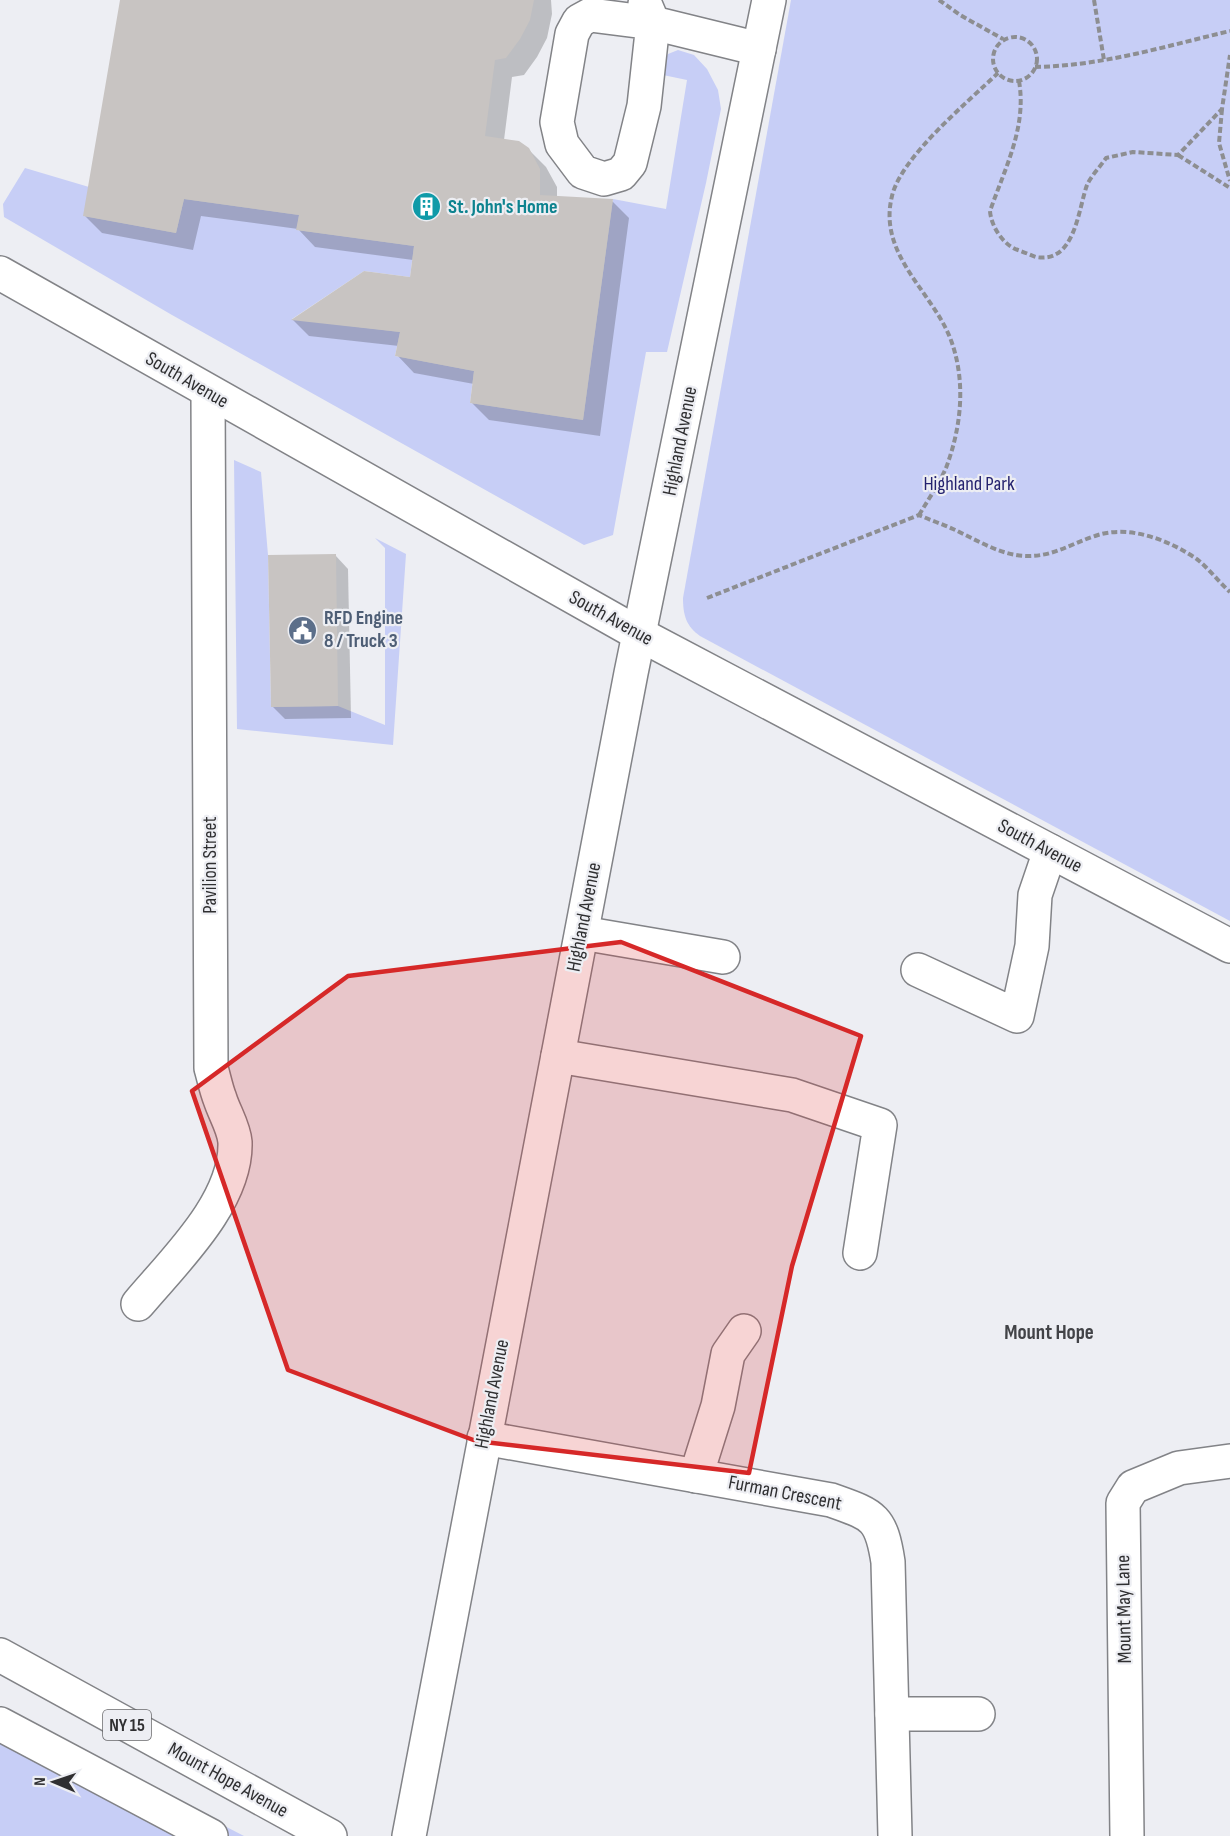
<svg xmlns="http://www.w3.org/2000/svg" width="1230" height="1836" viewBox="0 0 1230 1836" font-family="'Sofia Sans Condensed',sans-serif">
  <rect width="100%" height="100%" fill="#edeef3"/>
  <g fill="#c7cef6">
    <path d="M791 0H1230V921L700 636C686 626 683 615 683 598Z"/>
    <path d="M678 50 694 55 707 69 718 90 721 109 706 183 667 352H646L613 535 584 545 172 315 4 217 3 204 25 168 89 187 84 216 176 233 184 199 299 215 297 230 414 246 410 277 364 271 292 319 400 332 395 356 474 371 470 403 583 420 613 199 666 209 687 80 663 75 665 60 668 54Z"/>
    <path d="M234 460 261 472 268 555 271 707 338 706 385 725V548L375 538 406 554 393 745 237 729Z"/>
    <path d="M0 1710 244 1836H0Z"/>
  </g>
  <g fill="#0003">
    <path d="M121 0H551L552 14 547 38 537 57 524 75 512 77 504 140 528 149 546 167 557 187V197L612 201 629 218 600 436 489 420 471 402 474 384 414 373 397 355 399 346 309 336 293 320 411 278 413 260 315 247 298 229 201 216 193 250 102 233 85 216Z"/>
    <path d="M335 555 348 569 351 718 285 719 272 706Z"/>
  </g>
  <g fill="#c8c4c2">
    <path d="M120 0H534L530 20 520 39 506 58 495 60 485 136 519 141 529 148 540 169V195L613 199 583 420 470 403 474 371 395 356 400 332 291 320 364 271 410 277 414 246 296 230 299 215 184 199 176 233 83 216Z"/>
    <path d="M336 554 338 706 271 707 268 555Z"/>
  </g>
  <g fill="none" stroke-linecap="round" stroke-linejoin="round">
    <defs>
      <g id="minor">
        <path d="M645 4 653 23 759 49"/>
        <path d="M590 15 653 23 644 106 630 163 621 174 604 179 583 172 562 144 557 122 572 34 579 21Z"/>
        <path d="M582 933 723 957"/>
        <path d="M918 970 1017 1016 1032 946 1035 895 1050 851"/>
        <path d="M558 1056 792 1095 880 1125 860 1253"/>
        <path d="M138 1304C174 1261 237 1202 235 1142 234 1128 224 1112 220 1099 216 1089 214 1078 211 1068L208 392"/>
        <path d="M484 1438 831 1500C873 1515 881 1516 888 1562L895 1836"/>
        <path d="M696 1476 718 1406 728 1354 744 1331"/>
        <path d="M892 1714H978"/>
        <path d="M0 1724 211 1836"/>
        <path d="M409 1836 631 673 769 0"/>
        <path d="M1127 1836 1123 1503 1133 1487 1179 1468 1230 1461"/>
      </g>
      <g id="major">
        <path d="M0 273 639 634 1230 946"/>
        <path d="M0 1655 330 1836"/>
      </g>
    </defs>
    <use href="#minor" stroke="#828387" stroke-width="36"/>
    <use href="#major" stroke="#828387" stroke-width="36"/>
    <g stroke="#8d8e91" stroke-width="4" stroke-dasharray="6 3" stroke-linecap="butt">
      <path d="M939 0 960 15 1003 39"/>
      <path d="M1094 0 1104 60"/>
      <circle cx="1015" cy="59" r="22"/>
      <path d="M1035 67C1102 66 1166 46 1230 31"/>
      <path d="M1019 81C1027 127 1005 168 990 211 991 226 1003 245 1018 250 1024 252 1030 255 1036 257 1075 264 1078 210 1087 185 1091 176 1100 167 1106 158L1133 152 1178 155 1222 109 1230 55"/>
      <path d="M1222 109 1219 143 1230 181"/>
      <path d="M1178 155 1230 188"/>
      <path d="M919 515C928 500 939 484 946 468 961 428 966 384 952 343 935 293 877 256 892 196 901 157 968 102 998 73"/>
      <path d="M707 598 919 515C930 520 942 524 953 529 975 539 1000 555 1025 556 1053 557 1070 544 1095 536 1128 524 1170 540 1198 560 1209 569 1219 582 1230 592"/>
    </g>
    <use href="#minor" stroke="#fff" stroke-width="33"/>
    <use href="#major" stroke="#fff" stroke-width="33"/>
  </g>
  <path fill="#d62828" fill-opacity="0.2" stroke="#d62828" stroke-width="4.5" stroke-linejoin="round" d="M621 942 861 1036 792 1266 749 1473 476 1441 288 1370 192 1091 348 976Z"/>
  <defs>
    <symbol id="building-disc" viewBox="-11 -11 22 22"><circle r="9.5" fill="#0f9aa8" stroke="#edeef3"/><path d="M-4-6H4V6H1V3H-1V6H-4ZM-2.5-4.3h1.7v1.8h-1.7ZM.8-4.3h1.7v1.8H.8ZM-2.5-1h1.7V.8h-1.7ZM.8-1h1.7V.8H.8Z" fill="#fff"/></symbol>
    <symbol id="civic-disc" viewBox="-11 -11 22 22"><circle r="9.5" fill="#5c6f8a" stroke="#edeef3"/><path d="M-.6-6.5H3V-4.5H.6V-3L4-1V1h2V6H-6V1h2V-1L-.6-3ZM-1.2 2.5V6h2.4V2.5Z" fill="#fff"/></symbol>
  </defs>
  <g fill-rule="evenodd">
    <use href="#building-disc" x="410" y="190" width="33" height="33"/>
    <use href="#civic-disc" x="286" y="614" width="33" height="33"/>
  </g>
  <g text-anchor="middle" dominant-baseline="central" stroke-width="4.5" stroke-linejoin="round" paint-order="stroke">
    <rect fill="#edeef3" stroke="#68686b" stroke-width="1.5" x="103" y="1710" width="48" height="30" rx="4.5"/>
    <g font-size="18" font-weight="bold" fill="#2f2f31">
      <text x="127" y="1725">NY 15</text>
    </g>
    <g font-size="20" font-weight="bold" fill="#0d838f" stroke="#edeef3" text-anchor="start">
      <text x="448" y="207">St. John's Home</text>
    </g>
    <g font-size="20" fill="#2f2f31" stroke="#edeef3">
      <text transform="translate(187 380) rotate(30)">South Avenue</text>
      <text transform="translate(680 441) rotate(-79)">Highland Avenue</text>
      <text transform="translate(611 618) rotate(29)">South Avenue</text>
      <text transform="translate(1040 846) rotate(28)">South Avenue</text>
      <text transform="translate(210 865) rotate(-90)">Pavilion Street</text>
      <text transform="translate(584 917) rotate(-79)">Highland Avenue</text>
      <text transform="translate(492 1394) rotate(-79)">Highland Avenue</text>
      <text transform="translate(785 1493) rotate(11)">Furman Crescent</text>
      <text transform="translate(1124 1609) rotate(-91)">Mount May Lane</text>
      <text transform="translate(228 1780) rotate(29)">Mount Hope Avenue</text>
    </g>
    <g font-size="20" fill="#24226f" stroke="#edeef3">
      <text x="969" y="484">Highland Park</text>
    </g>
    <g font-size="20" font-weight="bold" fill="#4e5e75" stroke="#edeef3" text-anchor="start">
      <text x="324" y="618">RFD Engine<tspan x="324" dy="23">8 / Truck 3</tspan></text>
    </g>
    <g font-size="21" font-weight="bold" fill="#424347" stroke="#edeef3">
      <text x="1049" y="1332">Mount Hope</text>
    </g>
  </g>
  <g transform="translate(54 1782) rotate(272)" stroke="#edeef3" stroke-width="4.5" paint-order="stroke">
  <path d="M0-4.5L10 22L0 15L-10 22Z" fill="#2f2f31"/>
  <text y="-9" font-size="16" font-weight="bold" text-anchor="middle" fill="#2f2f31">N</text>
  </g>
</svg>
